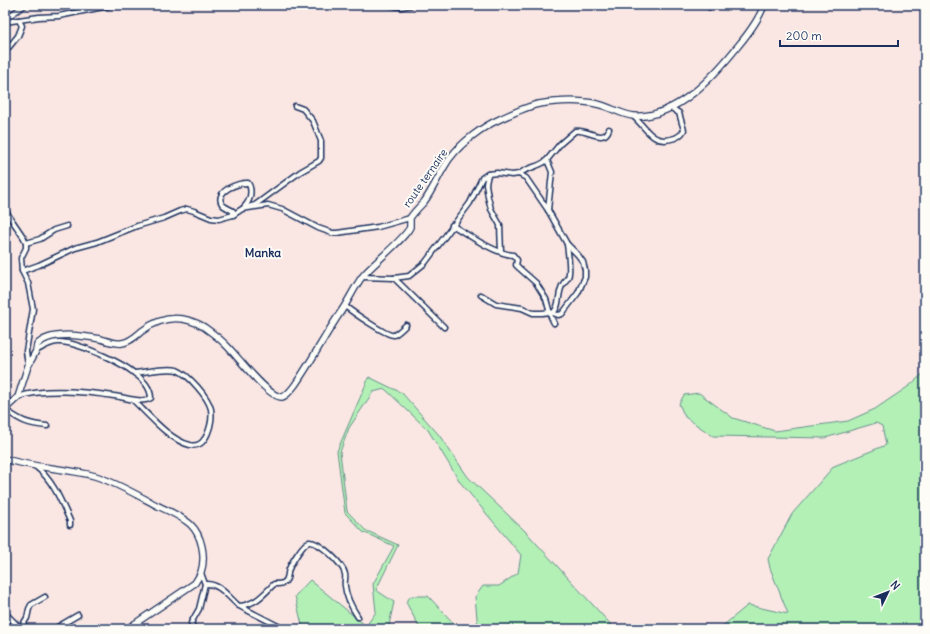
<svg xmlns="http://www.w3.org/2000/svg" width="930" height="634" viewBox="0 0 930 634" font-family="Delius,sans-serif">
  <rect width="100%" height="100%" fill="#fae7e3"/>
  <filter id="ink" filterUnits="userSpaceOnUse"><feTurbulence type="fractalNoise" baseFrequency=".025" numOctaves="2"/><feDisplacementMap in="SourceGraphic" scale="8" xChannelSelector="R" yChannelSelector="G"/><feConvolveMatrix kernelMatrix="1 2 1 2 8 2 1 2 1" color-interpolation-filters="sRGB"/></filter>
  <g filter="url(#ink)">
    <g fill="#b2f0b6" stroke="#66908a">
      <path d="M925 372V629H719L748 605 788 614 770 568 768 559 792 514 834 466 886 445 882 426 876 423 825 438 713 436 685 417 679 404 684 395 699 393 733 418 775 431 848 421 875 409 909 386Z"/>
      <path d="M369 377 402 393 439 435 468 477 525 531 615 629H478L475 597 483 586H499L518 573 521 555 460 482 428 430 385 389 373 392 349 428 340 452 347 511 365 530 398 545 376 590 394 602 389 625 392 629H303L295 596 310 580 366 626 376 612 373 584 394 546 363 532 345 513 337 451Z"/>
      <path d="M411 596H428L459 629H412L419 627 406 602Z"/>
    </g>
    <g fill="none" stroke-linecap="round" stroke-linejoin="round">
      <defs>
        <g id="street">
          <path d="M356 5H364"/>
          <path d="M390 5 401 7 411 5"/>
          <path d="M707 5 709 7"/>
          <path d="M5 19 25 5"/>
          <path d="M5 22 39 17 59 16 113 5"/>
          <path d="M5 52 18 36 22 26 19 20"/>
          <path d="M633 116C647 128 652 146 675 138 680 136 682 134 684 130L679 113 670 107"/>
          <path d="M488 174 486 184 488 197 491 209 500 225 501 252"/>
          <path d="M519 174C529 166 538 168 547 160"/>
          <path d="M248 207 255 205 300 172 319 161 321 158V141L313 121 303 109 295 106"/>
          <path d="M5 210 24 238 26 243V248L21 258 22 271 28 283 33 309 26 351 28 366"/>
          <path d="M548 210 552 172 547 160 560 144 575 131C586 128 604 145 609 129"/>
          <path d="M233 215V211C230 209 224 207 222 204 214 191 239 182 248 183 253 190 250 202 244 207"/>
          <path d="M452 225C468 235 496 254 513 255L517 260 516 265 519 268 536 283 546 299 551 317 554 323"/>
          <path d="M26 243 40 239 54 230 67 226"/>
          <path d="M22 271 39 265 75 248 97 242 137 226 164 218 180 211 187 209 194 211 211 218 219 219 233 215 242 209 268 205 282 209 318 228 332 233H337L378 227 410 218"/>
          <path d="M362 277 394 278 409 276 425 263 470 203 482 178 488 174 497 173 512 175 519 174 526 178 548 210 567 244 578 255 583 262 585 270V277L578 293 562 314 558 315 550 312 542 313H533L522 308 496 304 481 295"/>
          <path d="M394 278 444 327"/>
          <path d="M345 306C351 311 388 337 394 335 398 333 403 328 406 325"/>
          <path d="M553 313C561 306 557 293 563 284 566 279 569 279 569 273 570 264 568 253 567 244"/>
          <path d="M18 397C43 388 87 392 114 396 125 397 141 404 151 398 151 388 142 378 134 373 121 362 75 341 58 342 50 342 43 347 36 351"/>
          <path d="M133 400C148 414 169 440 190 445 207 450 213 421 211 409 208 397 189 375 177 370 167 367 146 372 135 373"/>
          <path d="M5 410C22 421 26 424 47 426"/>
          <path d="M36 467C53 480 61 501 70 521V525"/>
          <path d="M205 584C220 583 228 597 239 606 255 605 264 594 274 584 277 584 281 584 283 583 289 580 287 574 289 569 291 564 303 543 309 542 319 541 343 564 345 574 346 578 344 582 345 586 346 597 352 608 358 617"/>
          <path d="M241 607 284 629"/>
          <path d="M5 613 21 629"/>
          <path d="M20 629 27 618 29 609 31 605 45 597"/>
          <path d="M54 629 78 615"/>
          <path d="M194 629 191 623 199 609 205 584 201 573"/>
        </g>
        <g id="secondary">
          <path d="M5 409 18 397 28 366 36 351 37 345C50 330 84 336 101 339 107 341 115 344 122 343 130 342 136 336 142 331 162 316 182 314 204 327 211 332 219 338 225 344 236 354 268 398 282 397 287 396 292 389 295 385 311 362 324 337 340 313 348 302 354 288 362 277 371 265 406 238 410 227 410 224 410 220 410 218 414 212 419 207 424 202 434 188 440 172 450 158 462 142 482 127 500 119 511 114 528 106 539 104 558 101 579 100 597 104 609 106 621 115 634 116 676 119 715 75 738 46 748 34 759 20 764 5"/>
          <path d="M5 459C34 468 65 468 95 476 115 482 139 496 158 506 169 511 181 516 190 524 202 535 206 557 201 572 200 576 197 579 195 583L127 629"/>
        </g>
      </defs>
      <use href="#street" stroke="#1b2f5e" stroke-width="7"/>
      <use href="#secondary" stroke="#1b2f5e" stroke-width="8"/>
      <use href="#street" stroke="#fdfcf7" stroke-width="4"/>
      <use href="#secondary" stroke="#fdfcf7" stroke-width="5.5"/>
    </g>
  </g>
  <g text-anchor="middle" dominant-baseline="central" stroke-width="4" stroke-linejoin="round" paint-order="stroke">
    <g font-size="11" fill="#1b2f5e" stroke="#fdfcf7">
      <text transform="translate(425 178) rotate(-55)">route ternaire</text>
    </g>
    <g font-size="12" font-weight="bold" fill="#1b2f5e" stroke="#fdfcf7">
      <text x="263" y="252">Manka</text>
    </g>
  </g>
  <rect width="930" height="634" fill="none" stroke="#fdfcf7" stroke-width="20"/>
  <rect x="10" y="10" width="910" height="614" fill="none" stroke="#1b2f5e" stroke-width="1.5" filter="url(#ink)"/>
  <g transform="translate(888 592) rotate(47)" stroke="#fdfcf7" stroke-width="3" paint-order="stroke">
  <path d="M0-3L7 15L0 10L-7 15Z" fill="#1b2f5e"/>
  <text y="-6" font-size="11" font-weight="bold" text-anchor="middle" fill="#1b2f5e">N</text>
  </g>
  <path d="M780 40v6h118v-6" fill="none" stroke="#1b2f5e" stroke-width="2"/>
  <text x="786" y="40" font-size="12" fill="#1b2f5e" stroke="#fdfcf7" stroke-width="3" paint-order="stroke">200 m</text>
</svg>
